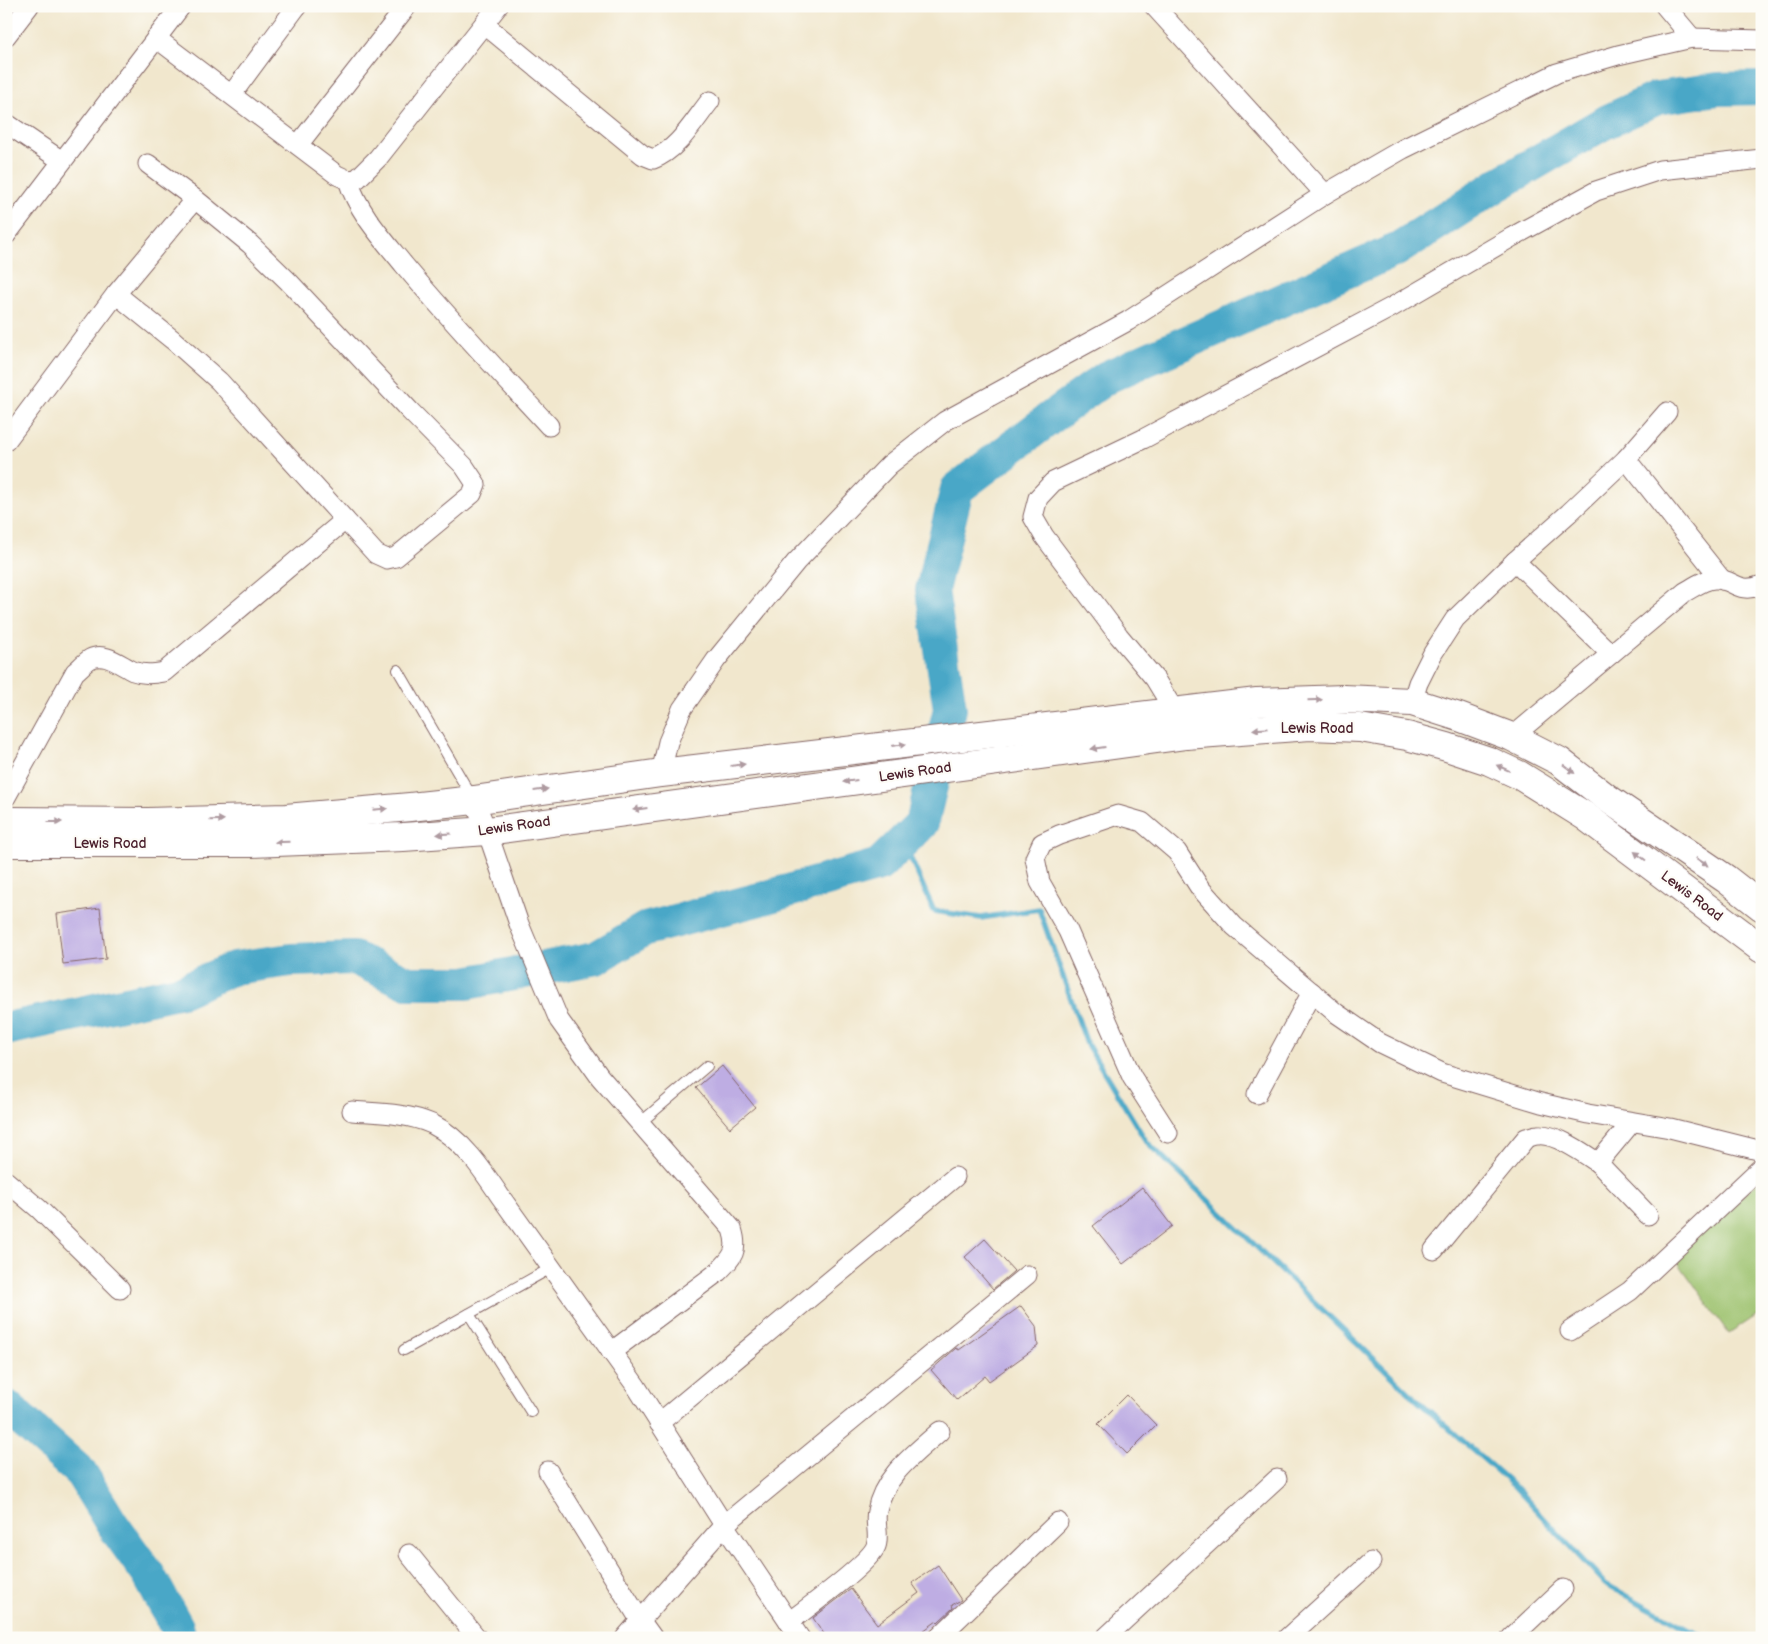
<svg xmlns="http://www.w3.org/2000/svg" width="1768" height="1644" viewBox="0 0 1768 1644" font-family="'Balsamiq Sans',sans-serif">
  <rect width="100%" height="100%" fill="#fdfcf7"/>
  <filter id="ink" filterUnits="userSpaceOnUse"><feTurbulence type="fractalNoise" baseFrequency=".02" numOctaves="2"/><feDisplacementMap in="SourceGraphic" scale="10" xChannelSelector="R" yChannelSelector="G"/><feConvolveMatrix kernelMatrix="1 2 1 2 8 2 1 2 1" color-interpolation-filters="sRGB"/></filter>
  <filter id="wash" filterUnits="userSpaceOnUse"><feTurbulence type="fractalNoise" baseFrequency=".0096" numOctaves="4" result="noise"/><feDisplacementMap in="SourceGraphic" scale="20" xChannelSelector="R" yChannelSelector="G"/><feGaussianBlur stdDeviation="1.12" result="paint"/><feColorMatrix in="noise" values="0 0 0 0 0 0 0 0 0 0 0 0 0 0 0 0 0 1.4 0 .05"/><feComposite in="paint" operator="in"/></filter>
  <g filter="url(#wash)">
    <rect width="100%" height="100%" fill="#f1e7cd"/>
    <path fill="#9bc16c" stroke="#72704c" d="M1762 1178V1312L1729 1334 1675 1258Z"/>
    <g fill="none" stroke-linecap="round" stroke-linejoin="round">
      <path stroke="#48a7c7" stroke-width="5.5" d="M903 841 934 911 981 918 1039 909 1087 1044 1146 1141 1419 1402 1514 1486 1605 1584 1704 1638"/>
      <g stroke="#48a7c7" stroke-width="34">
        <path d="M6 1029 182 991 234 968 291 960 354 958 408 983H466L596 958 645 929 760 899 879 865 922 823 950 709 932 590 957 489 1049 419 1107 377 1396 250 1499 184 1604 123 1657 98 1718 89 1762 88"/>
        <path d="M6 1406 81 1473 112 1524 148 1574 177 1627 180 1638"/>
      </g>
    </g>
    <g id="blocks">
      <g fill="#beade3">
        <path d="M100 908 106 959 63 964 57 914Z"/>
        <path d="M722 1066 755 1107 730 1128 696 1088Z"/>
        <path d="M1142 1187 1172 1226 1123 1264 1093 1226Z"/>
        <path d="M985 1239 1014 1271 993 1289 965 1257Z"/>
        <path d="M1021 1306 1036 1326 1038 1346 989 1381 985 1376 957 1400 931 1370 956 1348 959 1350Z"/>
        <path d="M1127 1395 1156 1425 1127 1454 1098 1424Z"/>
        <path d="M938 1565 961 1600 952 1605 953 1608 939 1621 938 1622 937 1621 913 1638H827L813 1618 851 1589 877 1624 919 1593 912 1583Z"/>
      </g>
    </g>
  </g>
  <g filter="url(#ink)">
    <use href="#blocks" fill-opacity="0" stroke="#846564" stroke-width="1"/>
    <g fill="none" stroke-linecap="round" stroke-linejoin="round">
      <defs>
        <g id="service">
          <path d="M398 670 473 799"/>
          <path d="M640 1123 707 1066"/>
          <path d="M469 1314 531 1412"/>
          <path d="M404 1350 551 1268"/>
        </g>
        <g id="minor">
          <path d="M1154 6 1325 194"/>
          <path d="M1665 6 1692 38"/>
          <path d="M484 24 643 155 653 159C678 150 694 121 710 101"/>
          <path d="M6 36 29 6"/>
          <path d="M156 38 337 175 348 180 357 179 378 158 498 6"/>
          <path d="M232 94 297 6"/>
          <path d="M6 123 62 161"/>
          <path d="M298 145 407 6"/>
          <path d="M348 180C358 212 383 239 404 265 450 320 500 373 549 426"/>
          <path d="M6 235 181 6"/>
          <path d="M116 294 173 340 219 381 376 554 387 559 396 557 472 494 476 484 464 466 410 411 289 282 250 244 195 199 148 164"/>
          <path d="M6 441 116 294 195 199"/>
          <path d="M1626 459 1722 580"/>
          <path d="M1515 561 1611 654"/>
          <path d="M1412 702 1418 683 1433 653 1455 619 1515 561 1569 513 1626 459 1667 412"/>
          <path d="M1175 712 1155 679 1119 636 1044 536 1033 517 1038 498 1053 482 1143 439 1392 307 1512 237 1596 191 1660 170 1762 159"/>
          <path d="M1512 737 1685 592C1694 587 1705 579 1715 579 1734 578 1736 595 1762 585"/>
          <path d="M661 773 668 742 682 709 716 660 796 562 889 465 945 421 1128 321 1325 194 1403 149 1557 73 1618 55 1692 38 1762 40"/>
          <path d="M6 797 75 672C80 668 85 662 90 659 105 651 120 665 133 671 144 675 153 674 164 672L345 520"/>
          <path d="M474 800 487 831 519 924 559 1020 600 1077 732 1229C739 1251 733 1257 718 1272L611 1352"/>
          <path d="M1257 1094 1312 992"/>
          <path d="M352 1111C378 1113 408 1113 432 1124 462 1139 482 1169 500 1196L636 1386 724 1525 800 1638"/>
          <path d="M1168 1133 1132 1077 1068 931 1040 882 1035 858 1042 843 1059 835 1118 815 1142 822 1177 852 1200 888 1234 926 1336 1013 1380 1043 1442 1073 1541 1103 1588 1114 1670 1128 1762 1151"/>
          <path d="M1598 1163 1648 1215"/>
          <path d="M6 1181 39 1209 120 1289"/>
          <path d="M1434 1250 1526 1138C1530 1137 1534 1135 1538 1135 1555 1133 1585 1154 1598 1163L1632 1122"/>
          <path d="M1570 1331 1630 1291 1762 1167"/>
          <path d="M659 1423 955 1177"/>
          <path d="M548 1471 640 1620 653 1638"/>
          <path d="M409 1554 477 1638"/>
          <path d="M789 1622C807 1608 869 1564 876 1546 880 1535 874 1522 877 1511 883 1476 915 1454 940 1431"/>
          <path d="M625 1638 724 1525 1027 1275"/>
          <path d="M938 1638 1058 1522"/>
          <path d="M1105 1638 1277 1479"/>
          <path d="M1287 1638 1371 1562"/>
          <path d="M1511 1638 1563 1589"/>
        </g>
        <g id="primary">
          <path d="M6 821 148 822 286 818 410 807 474 800 661 773 1257 702 1344 699 1412 702 1459 717 1512 737 1559 761 1607 798 1726 879 1762 907"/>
          <path d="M6 843H251L403 837 487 831 1186 735 1310 726 1360 728 1407 736 1447 747 1489 761 1519 775 1585 816 1762 949"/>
        </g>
      </defs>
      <use href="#service" stroke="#846564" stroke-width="12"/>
      <use href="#minor" stroke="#846564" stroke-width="21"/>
      <use href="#primary" stroke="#846564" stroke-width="30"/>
      <use href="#service" stroke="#fff" stroke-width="10"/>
      <use href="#minor" stroke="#fff" stroke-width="19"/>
      <use href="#primary" stroke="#fff" stroke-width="28"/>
    </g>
    <defs><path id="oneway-solid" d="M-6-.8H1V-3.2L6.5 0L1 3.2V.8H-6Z" transform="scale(1.25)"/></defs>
    <g fill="#ae9aa0">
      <use href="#oneway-solid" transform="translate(1315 700) rotate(-2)"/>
      <use href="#oneway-solid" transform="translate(1260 729) rotate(176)"/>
      <use href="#oneway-solid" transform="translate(899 745) rotate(-7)"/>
      <use href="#oneway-solid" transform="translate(1098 748) rotate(172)"/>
      <use href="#oneway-solid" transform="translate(738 765) rotate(-7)"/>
      <use href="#oneway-solid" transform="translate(1503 768) rotate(-156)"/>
      <use href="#oneway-solid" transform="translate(1569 769) rotate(37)"/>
      <use href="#oneway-solid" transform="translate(850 781) rotate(172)"/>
      <use href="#oneway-solid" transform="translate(541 790) rotate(-8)"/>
      <use href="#oneway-solid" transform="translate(380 809) rotate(-5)"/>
      <use href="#oneway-solid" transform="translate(640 809) rotate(173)"/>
      <use href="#oneway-solid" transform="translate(217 820) rotate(-2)"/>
      <use href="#oneway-solid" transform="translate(55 822)"/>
      <use href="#oneway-solid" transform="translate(444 834) rotate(176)"/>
      <use href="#oneway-solid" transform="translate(282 842) rotate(178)"/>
      <use href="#oneway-solid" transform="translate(1640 856) rotate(-143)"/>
      <use href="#oneway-solid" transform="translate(1702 862) rotate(34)"/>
    </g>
  </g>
  <g text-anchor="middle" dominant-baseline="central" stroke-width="4.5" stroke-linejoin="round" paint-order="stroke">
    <g font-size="14" fill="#4a1f2b" stroke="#fdfcf7">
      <text x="1317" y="728">Lewis Road</text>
      <text transform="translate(915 772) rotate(-8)">Lewis Road</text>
      <text transform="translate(514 826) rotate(-8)">Lewis Road</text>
      <text x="110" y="843">Lewis Road</text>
      <text transform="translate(1692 896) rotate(37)">Lewis Road</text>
    </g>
  </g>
  <rect width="1768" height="1644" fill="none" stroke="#fdfcf7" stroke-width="25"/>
</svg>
